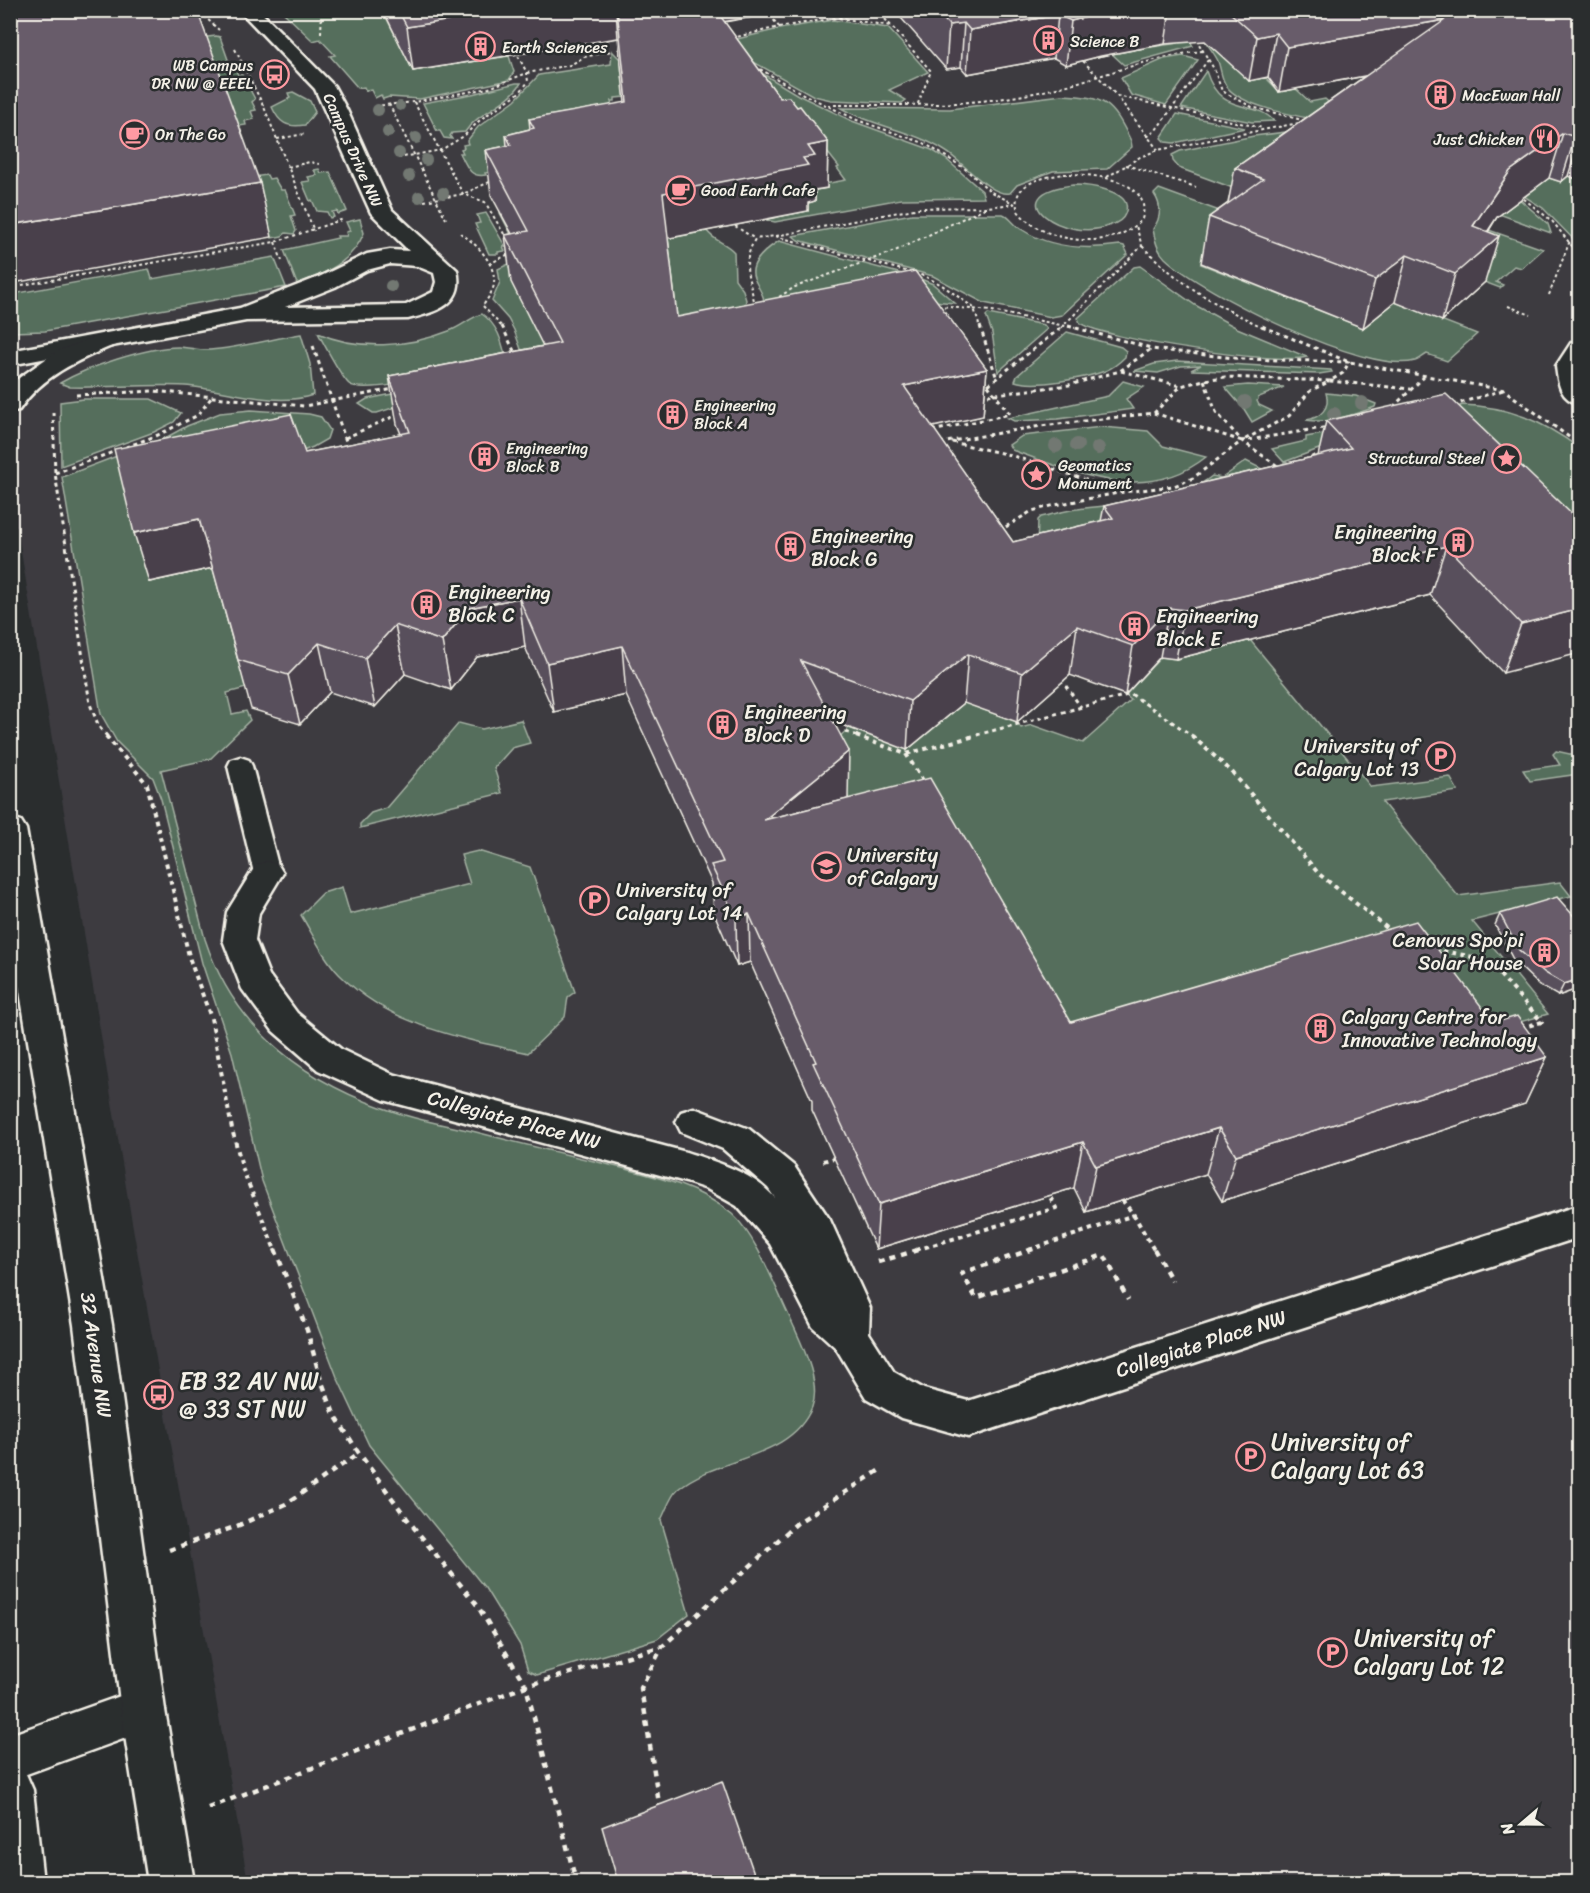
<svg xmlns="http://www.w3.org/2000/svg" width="1590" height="1893" viewBox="0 0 1590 1893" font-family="Sriracha,sans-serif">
  <rect width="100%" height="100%" fill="#2a2d2e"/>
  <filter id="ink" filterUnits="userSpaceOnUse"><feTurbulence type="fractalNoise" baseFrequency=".0167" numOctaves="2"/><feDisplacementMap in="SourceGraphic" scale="12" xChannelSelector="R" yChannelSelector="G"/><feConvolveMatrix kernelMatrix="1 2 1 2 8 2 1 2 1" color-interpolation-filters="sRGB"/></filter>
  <g filter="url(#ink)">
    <path fill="#3c3b40" d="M11 11H1579V1882H248L129 1205 17 527 11 528Z"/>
    <g fill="#546e5c" stroke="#a4b0a2" stroke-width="1.5">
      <path d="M1251 10 1248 80 1266 78 1279 91 1295 88 1310 102 1325 99 1342 114 1349 126C1319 119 1246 111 1227 87 1221 79 1221 69 1218 61 1215 54 1209 47 1205 41Z"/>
      <path d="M282 11H383L413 71 509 56 514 72 509 80 420 99 389 97 383 99 381 95 375 98 371 90 366 91 364 87 358 88 330 56 335 55 320 39 313 41Z"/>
      <path d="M1172 11 1193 46 1124 65 1111 53 1178 43Z"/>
      <path d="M833 20 888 28 928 72 889 90 906 100 902 103 831 100 814 96 720 43 779 29Z"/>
      <path d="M216 36 220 37 231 68H235L238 75H242L255 99 252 102 256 110 251 111 254 119 245 121 246 125 233 127 200 38Z"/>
      <path d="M612 51 621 60 625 97 615 98V101H611L612 107 507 169 485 173 486 175C470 178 467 167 460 153H463L461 149 464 148 463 145 468 144 467 141 478 127 515 100 539 75 611 64Z"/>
      <path d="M644 53 760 72 798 95 852 121 932 150 946 159 982 191 984 198 901 199 775 222 766 220 808 191 824 184 846 180 837 168 839 167 800 117Z"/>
      <path d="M1183 56 1198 60 1166 105 1131 95 1121 78 1164 59Z"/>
      <path d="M1206 71C1221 118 1253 98 1274 121L1252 122 1181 108Z"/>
      <path d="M516 83H521C508 105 479 111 465 132L452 133 450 136 452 139 444 138 440 131H437L423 103 472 94Z"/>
      <path d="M293 92 310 101 315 112 305 125C287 128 279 123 272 107L290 98 288 93Z"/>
      <path d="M1062 95C1106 97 1112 102 1131 141L1132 147 1107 169 1053 171 1017 185 1010 193C991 197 962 161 945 151 913 130 874 127 841 108L950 109Z"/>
      <path d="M1177 114 1245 128 1174 143 1165 142 1161 138Z"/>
      <path d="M1302 130 1252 195 1179 168 1173 161 1172 155 1180 151 1254 136Z"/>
      <path d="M319 169 321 173 330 172 347 211 338 214 337 211 332 212 334 217 330 218 327 212 317 211 312 200 310 201 302 182 310 181 308 177 317 175 314 170Z"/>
      <path d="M267 175 269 179 274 178 281 190H285L295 215 291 216 296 231 294 234 286 233 282 236 272 238 252 177Z"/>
      <path d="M1568 176 1579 180V245L1543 208 1516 191 1549 178 1561 182Z"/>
      <path d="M1073 185C1086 185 1136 190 1125 214 1123 220 1117 223 1111 225 1063 245 995 194 1073 185Z"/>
      <path d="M1159 189 1255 224 1201 264 1363 328 1395 302 1477 334 1447 361 1427 354C1423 356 1419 360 1415 361 1367 375 1202 293 1165 258 1157 250 1155 240 1153 229 1161 218 1162 206 1154 194Z"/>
      <path d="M1517 197 1548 224 1551 233 1499 214Z"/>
      <path d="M513 211 549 358 526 363 514 330 508 319 492 301 500 282 498 269 509 264 517 246 500 213Z"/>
      <path d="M486 213 505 246H503L505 251 498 252V254H489L475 224 480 223 477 215Z"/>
      <path d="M912 214H1003C1010 217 1014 225 1021 229 1051 249 1086 250 1120 245L1124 246 1128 254 1062 315 1051 317 984 303 933 276 798 240 793 236Z"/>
      <path d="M360 219 364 233C352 262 325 274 297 284L284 250 338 238 337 236H347L346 232 350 231 346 222Z"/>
      <path d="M1483 228 1543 249 1522 268 1514 266 1496 282 1503 285 1500 288 1439 265Z"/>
      <path d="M707 231C715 242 725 242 734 252L735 279 743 290 746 300 743 315 678 347 665 239Z"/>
      <path d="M779 241 921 279 933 284 955 303 921 300 765 309C765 295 759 290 754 278 748 263 768 248 779 241Z"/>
      <path d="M274 257 286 287 45 331 11 332V299H14L13 294 149 269 152 279Z"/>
      <path d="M1140 266 1195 305 1237 328 1307 357C1276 365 1107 340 1080 323L1078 318 1134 267Z"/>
      <path d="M482 314C499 326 502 343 507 362 483 367 363 397 349 384 341 377 324 344 318 333 358 351 409 347 449 331 461 327 471 317 482 314Z"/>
      <path d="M988 314 1044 325 1047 329 998 372 992 333 986 316Z"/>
      <path d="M1067 332 1121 347 1126 351 1125 357C1119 363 1113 368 1105 371 1086 378 1034 388 1015 381L1017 376Z"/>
      <path d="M301 334 310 364 313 395C274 408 225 389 185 386 147 384 108 388 70 387L60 383C87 367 147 347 178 347 189 347 199 351 210 350 240 348 271 339 301 334Z"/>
      <path d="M1177 361 1331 370 1332 372 1319 374 1191 370 1201 365 1181 366 1158 373 1134 371 1154 364Z"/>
      <path d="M500 373 377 413H373L359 404 367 399Z"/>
      <path d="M1123 381 1144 387 1126 399 1133 409 1058 419 1014 421 1008 418 1108 396Z"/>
      <path d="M1248 385 1284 387 1259 397 1257 401 1259 405 1272 411 1252 422 1244 409 1225 387Z"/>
      <path d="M1326 393 1356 396 1376 404 1375 407C1353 415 1329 424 1306 420 1320 418 1331 408 1326 393Z"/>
      <path d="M84 399H151L181 413 174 422 154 432 61 466 60 402Z"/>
      <path d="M1462 405C1507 406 1543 421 1579 448V589L1432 420Z"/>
      <path d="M251 410 309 414 321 417 330 430 327 439 313 447 247 473 149 582 213 568 246 688 227 693 232 714 246 711 250 720 210 759 161 770 205 939C235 1032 310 1086 401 1114 424 1121 448 1126 472 1131 514 1142 556 1152 598 1162 644 1174 695 1183 732 1214 756 1235 776 1289 790 1318 800 1341 822 1381 812 1407 791 1460 717 1456 678 1489 670 1496 666 1511 661 1520L689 1614 657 1639 537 1675 528 1671 520 1645 485 1588 369 1445 337 1377 262 1181 232 1053 202 963 161 799 153 778 117 742 101 714 62 477 167 437 187 426 220 413Z"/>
      <path d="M1102 427 1148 431 1163 446 1206 457C1146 505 1076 473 1012 450L1009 445 1022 436Z"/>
      <path d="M1347 430 1324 447 1284 462 1272 449 1306 441V437Z"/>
      <path d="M1246 461 1264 470 1037 548 1038 520 1041 517C1054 514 1066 510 1078 509 1121 503 1177 504 1212 476L1222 478Z"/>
      <path d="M1250 640 1371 787 1450 777 1458 791 1382 802 1458 896 1560 882 1571 896 1472 921 1548 1014 1509 1025 1465 1001 1063 1069 848 800 823 752 849 728 907 750 960 701 1017 722 1021 728 1032 725 1083 743 1131 700 1125 695 1161 657 1176 659Z"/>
      <path d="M521 720 530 743 512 748 494 768 502 793 360 828V824L371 813 386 808 459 723 482 729Z"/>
      <path d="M1556 751 1579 756V774L1530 781 1523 770 1560 765 1553 754Z"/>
      <path d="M478 851 530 867 575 992 568 997 565 1017 528 1053C460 1038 390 1026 339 974 323 957 313 935 301 915L323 893 342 887 350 914 470 884 461 855Z"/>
    </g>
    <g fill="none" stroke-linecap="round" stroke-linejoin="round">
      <defs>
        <path id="lane" d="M240 757 249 760 252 766 280 873 276 880 267 883 258 880 254 873 228 766 231 760Z"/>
        <g id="street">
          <path d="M239 10H259L334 86 347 110 392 210 457 270C465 305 436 312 408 319L246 321 10 365V351L240 308 319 277 367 254 390 250 409 251 371 213 315 89ZM390 264 417 266 434 273 436 282 433 292 406 305 285 307 335 287 367 270Z"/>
          <path d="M267 861 278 865 283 873 259 913 255 940 269 975 297 1013 342 1050 392 1074 686 1152C719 1163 752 1172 775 1198L768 1188 723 1149 681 1132 676 1122 681 1112 694 1108 749 1129 794 1166 830 1220 870 1308 869 1333 894 1372 924 1389 968 1401 1580 1205V1237L968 1437 901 1418 866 1398 836 1348 813 1327 770 1244 737 1206 707 1189 686 1182 384 1100 318 1070 273 1031 242 989 223 940 227 912 256 865Z"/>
          <path d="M143 1688 159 1694 165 1710 159 1726 10 1780V1735Z"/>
        </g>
        <g id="secondary">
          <path d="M105 333 114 335 117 340 114 345C76 361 42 376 19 410L10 412 12 383 57 351Z"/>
          <path d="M1580 341V404C1560 400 1558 383 1556 366L1571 343Z"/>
          <path d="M10 818 21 821 26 829 112 1325 165 1710 194 1882H148L121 1710 74 1325 10 930Z"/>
          <path d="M10 1767 26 1774 33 1790 43 1882H10Z"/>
        </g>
      </defs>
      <use href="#lane" stroke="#f4f1e8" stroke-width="5"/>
      <use href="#street" stroke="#f4f1e8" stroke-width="5"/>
      <use href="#secondary" stroke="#f4f1e8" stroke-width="5"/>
      <g stroke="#f4f1e8" stroke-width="2" stroke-dasharray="3 3" stroke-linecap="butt">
        <path d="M202 10 206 18 219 30"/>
        <path d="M877 10 931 71 917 106"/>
        <path d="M839 18 891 26"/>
        <path d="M779 27 848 16 860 10"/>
        <path d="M321 33 322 10"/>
        <path d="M732 38 779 27 766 10"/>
        <path d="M1196 39 1214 69 1222 91 1252 107 1306 121"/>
        <path d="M235 49 264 107 314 231"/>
        <path d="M1083 61 1117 96 1158 150"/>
        <path d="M755 66 803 94 857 120 924 143 964 168 991 192 1015 204"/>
        <path d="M1117 96 1263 128"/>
        <path d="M414 102 463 194 485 202 507 239"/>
        <path d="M389 104 446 219"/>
        <path d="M828 105C897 105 966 107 1034 93 1091 82 1145 57 1203 51"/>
        <path d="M375 106 414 102 489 88 527 73 570 65 584 57 612 51"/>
        <path d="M1147 137 1156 130 1208 60"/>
        <path d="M277 139 305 134"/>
        <path d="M398 158 441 150 464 136 481 119 520 92 528 82 527 73 517 54"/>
        <path d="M1126 165 1196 187"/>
        <path d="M288 167 310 162 319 164"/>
        <path d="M1064 174C1089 174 1154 178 1142 219 1115 252 1042 244 1018 211 1009 183 1044 177 1064 174Z"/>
        <path d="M1107 177 1140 157 1158 150 1304 122"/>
        <path d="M1519 195 1552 221 1580 256"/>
        <path d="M424 201 463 194 494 180"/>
        <path d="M735 226 755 239"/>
        <path d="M460 233C476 243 496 263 494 284 493 292 487 299 483 306"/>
        <path d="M776 236 919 208 987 207 1014 204"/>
        <path d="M275 242 282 261"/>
        <path d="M1142 246C1183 287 1214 304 1265 328"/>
        <path d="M489 264 507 255 508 249"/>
        <path d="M10 287 275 242 344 219"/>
        <path d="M1549 295 1569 243 1580 242"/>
        <path d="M774 300 795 287 895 251 987 207"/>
        <path d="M483 306 503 328"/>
        <path d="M755 306C750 277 740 267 755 239L775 236 924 276 942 285 974 308 980 328"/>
        <path d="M938 306 992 311 1075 328"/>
        <path d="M1508 306 1531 315"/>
        <path d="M1061 328 1142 246 1136 226"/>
      </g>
      <g stroke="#f4f1e8" stroke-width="3" stroke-dasharray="4 4" stroke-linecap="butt">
        <path d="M502 326 516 355"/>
        <path d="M980 326 997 379"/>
        <path d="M1068 326 1151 348"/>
        <path d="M1262 326 1349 362 1504 390 1580 445"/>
        <path d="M313 346 348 447"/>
        <path d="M1121 371 1181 386"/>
        <path d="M1204 380 1216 412 1242 441 1279 467"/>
        <path d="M988 385 1063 326"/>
        <path d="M76 395 154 391 304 406 394 389"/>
        <path d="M1453 405 1503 390"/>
        <path d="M1393 407 1424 377"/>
        <path d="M53 412 55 473 90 704 99 727 108 737"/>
        <path d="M1154 413 1242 441 1289 416 1310 391 1330 381 1410 389"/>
        <path d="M932 431 1010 414 983 379"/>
        <path d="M345 438 399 414"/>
        <path d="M952 442 1010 455 1123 492"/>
        <path d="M940 443 1041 426 1154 413 1181 386 1204 380 1225 377 1330 381 1343 373 1349 362 1243 359 1151 349 1120 371 1069 385 988 395"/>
        <path d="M126 447 158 435 198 415 211 398"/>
        <path d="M1304 460 1322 453"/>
        <path d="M55 473 119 450"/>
        <path d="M999 531 1032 511 1055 505 1124 492 1174 486 1193 478 1242 441 1329 427"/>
        <path d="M1061 679 1081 707"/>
        <path d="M846 732 860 737"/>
        <path d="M969 737 1131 694 1194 737"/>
      </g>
      <g stroke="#f4f1e8" stroke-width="4" stroke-dasharray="4.5 4.5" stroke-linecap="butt">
        <path d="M106 736 147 784 190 960 211 1018 232 1129 243 1170 275 1250"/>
        <path d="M856 736 906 754 975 736"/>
        <path d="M1192 736 1232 772 1319 874 1392 932"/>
        <path d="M906 754 924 782H921"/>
        <path d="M1434 949 1473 957 1500 975 1542 1022 1520 1028"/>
        <path d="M823 1161 834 1158"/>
        <path d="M1122 1200 1134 1215 1154 1250"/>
        <path d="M916 1250 1056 1208 1049 1195"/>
        <path d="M1029 1250 1134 1215"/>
      </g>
      <g stroke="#f4f1e8" stroke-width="4.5" stroke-dasharray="6 6" stroke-linecap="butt">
        <path d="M275 1249 307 1330 320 1377 334 1414 359 1453 411 1524 477 1605 526 1686 576 1882"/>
        <path d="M1033 1249 962 1273 976 1298 1104 1255 1128 1300"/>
        <path d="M1154 1249 1172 1281"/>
        <path d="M878 1262 921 1249"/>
        <path d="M169 1550 237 1526 286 1504 359 1453"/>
        <path d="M208 1808 526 1686 663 1646 797 1523 883 1468"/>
        <path d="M660 1810 641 1688 662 1647"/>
      </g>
      <use href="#lane" fill="#2a2d2e" fill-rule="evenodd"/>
      <use href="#street" fill="#2a2d2e" fill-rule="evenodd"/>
      <use href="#secondary" fill="#2a2d2e" fill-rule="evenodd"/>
    </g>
    <g fill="#727872">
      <circle cx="400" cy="106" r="5"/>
      <circle cx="378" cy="110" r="6"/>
      <circle cx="388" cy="132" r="6"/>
      <circle cx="416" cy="138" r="6"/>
      <circle cx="399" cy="153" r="6"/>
      <circle cx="426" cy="160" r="6"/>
      <circle cx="409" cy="176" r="6"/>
      <circle cx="443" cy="193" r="6"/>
      <circle cx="419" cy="197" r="6"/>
      <circle cx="391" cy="286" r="6"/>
      <circle cx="1245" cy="402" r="7"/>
      <circle cx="1362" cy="403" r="7"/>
      <circle cx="1334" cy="414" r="7"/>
      <circle cx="1077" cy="445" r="7"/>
      <circle cx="1056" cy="446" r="7"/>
      <circle cx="1098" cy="448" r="7"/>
    </g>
    <g fill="#594f5c" stroke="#f4f1e8" stroke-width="1.5">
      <path d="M383 10H795L724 22 780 98 797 107 828 142 827 188 815 190V201L808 203V211L668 238 677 317 987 369 983 416 932 427 1013 542 1101 521 1104 506 1318 456 1326 421 1580 522 1503 673 1430 595 1176 659 1160 657 1125 695 1070 675 1017 722 964 703 907 750 834 722 848 799 1071 1022 1494 1023 1547 1057 1525 1104 1222 1201 1206 1174 1086 1212 1074 1188 876 1249 812 1110V1101L750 962 737 966 714 913 712 883 626 695 554 712 525 647 477 657 451 690 405 674 375 707 330 692 300 724 251 709 213 568 149 582 305 453 401 434 397 424 389 376 543 346 511 282 505 235 512 234 491 195 486 150 507 146 506 135 530 129 529 119 625 103 618 38 413 71Z"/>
      <path d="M894 10H1580V180L1568 176 1561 182 1549 178 1497 217 1488 232 1485 282 1442 321 1395 302 1363 328 1201 263 1209 217 1228 203 1235 168 1365 76 1279 92 1268 77 1249 81 1205 41 1165 44 1101 56 1066 65 1054 58 967 74 961 67 946 69Z"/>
      <path d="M1500 914 1580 923V988L1558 996 1539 985 1514 961 1495 925Z"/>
    </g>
    <g fill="#48404b" stroke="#f4f1e8" stroke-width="1.5">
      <path d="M514 10H616L618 38 413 71 407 27Z"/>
      <path d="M696 10H795L697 26Z"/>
      <path d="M1114 10H1170L1165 44 1101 56 1066 65 1071 21Z"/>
      <path d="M1058 15 1054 58 967 74 970 30Z"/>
      <path d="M1445 20 1434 63 1279 92 1287 47Z"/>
      <path d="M964 23 961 67 946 69 949 25Z"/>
      <path d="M1276 33 1268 77 1249 81 1257 37Z"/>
      <path d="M1563 133 1549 178 1497 217 1466 264 1499 236 1485 282 1442 321 1455 274 1473 226 1510 171Z"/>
      <path d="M1580 133V139L1568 176 1561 182 1575 137Z"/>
      <path d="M828 142 827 188 815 190V201L808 203V211L665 239 663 193 803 158 808 146Z"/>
      <path d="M260 183 272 237 19 282 10 257V225Z"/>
      <path d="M1407 255 1395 302 1363 328 1375 280Z"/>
      <path d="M987 369 983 416 901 434 904 386Z"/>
      <path d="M199 519 213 568 149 582 134 533Z"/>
      <path d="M1446 546 1430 595 1176 659 1185 610Z"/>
      <path d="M519 598 525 647 477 657 451 690 442 641 469 608Z"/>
      <path d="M1169 608 1160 657 1125 695 1133 646Z"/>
      <path d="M1580 609V653L1503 673 1521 624Z"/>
      <path d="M395 625 405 674 375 707 365 658Z"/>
      <path d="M1077 626 1070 675 1017 722 1022 673Z"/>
      <path d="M319 643 330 692 300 724 288 675Z"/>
      <path d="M622 646 626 695 554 712 547 663Z"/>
      <path d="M968 654 964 703 907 750 910 701Z"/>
      <path d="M849 751 848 799 764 820Z"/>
      <path d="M749 914 750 962 737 966 736 918Z"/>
      <path d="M1580 979V988L1558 996 1564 984Z"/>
      <path d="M1547 1057 1525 1104 1222 1201 1236 1155Z"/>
      <path d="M1219 1128 1206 1174 1086 1212 1096 1166Z"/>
      <path d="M1083 1142 1074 1188 876 1249 879 1204Z"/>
    </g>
    <g fill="#675c6b" stroke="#f4f1e8" stroke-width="1.5">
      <path d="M10 10H197L260 183 10 225V110L17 109 10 79Z"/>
      <path d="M398 10H514L407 27Z"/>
      <path d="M617 10H716L780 98 789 97 797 107 800 106 828 142 808 146 815 156 803 158 808 165 663 193 677 317 915 271 987 369 904 386 1013 542 1113 518 1104 506 1351 448 1326 421 1446 394 1580 522V609L1521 624 1446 546 1185 610 1169 608 1133 646 1077 626 1022 673 968 654 910 701 801 661 849 751 764 820 930 778 1071 1022 1416 921 1494 1023 1517 1016 1547 1057 1236 1155 1219 1128 1096 1166 1083 1142 879 1204 813 1063 816 1062 749 914 736 918 711 865 723 862 622 646 547 663 519 598 469 608 442 641 395 625 365 658 319 643 288 675 238 660 199 519 134 533 114 449 291 414 305 453 410 432 389 376 560 343 505 235 529 231 486 150 511 145 506 135 534 128 529 119 627 102Z"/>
      <path d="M935 10H1114L1071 21 1058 15 970 30 964 23 949 25Z"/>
      <path d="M1227 10H1580V133L1575 137 1563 133 1510 171 1473 226 1499 236 1455 274 1407 255 1375 280 1209 217 1263 179 1235 168 1445 20 1287 47 1276 33 1257 37Z"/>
      <path d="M1557 897 1580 923V979L1564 984 1545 973 1519 950 1500 914Z"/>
      <path d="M722 1781 757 1882H618L602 1827Z"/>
    </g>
  </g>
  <defs>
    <symbol id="building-ring" viewBox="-11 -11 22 22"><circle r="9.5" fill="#2a2d2e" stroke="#ff9aa2" stroke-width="1.5"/><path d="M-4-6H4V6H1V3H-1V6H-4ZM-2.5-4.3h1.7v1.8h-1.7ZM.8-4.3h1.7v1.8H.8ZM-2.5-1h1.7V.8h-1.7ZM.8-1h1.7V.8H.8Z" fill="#ff9aa2"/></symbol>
    <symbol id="bus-ring" viewBox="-11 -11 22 22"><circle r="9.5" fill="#2a2d2e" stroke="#ff9aa2" stroke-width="1.5"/><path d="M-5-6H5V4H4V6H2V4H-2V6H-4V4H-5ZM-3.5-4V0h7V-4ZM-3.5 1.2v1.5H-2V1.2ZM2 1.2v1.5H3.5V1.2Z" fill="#ff9aa2"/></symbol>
    <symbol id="cafe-ring" viewBox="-11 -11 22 22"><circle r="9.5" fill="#2a2d2e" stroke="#ff9aa2" stroke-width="1.5"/><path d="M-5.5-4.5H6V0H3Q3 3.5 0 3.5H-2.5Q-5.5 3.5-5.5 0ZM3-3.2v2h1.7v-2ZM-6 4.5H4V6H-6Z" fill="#ff9aa2"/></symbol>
    <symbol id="restaurant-ring" viewBox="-11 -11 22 22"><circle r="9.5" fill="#2a2d2e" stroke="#ff9aa2" stroke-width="1.5"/><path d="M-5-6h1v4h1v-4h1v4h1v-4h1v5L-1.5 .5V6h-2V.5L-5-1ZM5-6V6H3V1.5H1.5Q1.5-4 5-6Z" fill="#ff9aa2"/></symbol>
    <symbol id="sight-ring" viewBox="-11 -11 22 22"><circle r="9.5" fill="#2a2d2e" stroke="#ff9aa2" stroke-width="1.5"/><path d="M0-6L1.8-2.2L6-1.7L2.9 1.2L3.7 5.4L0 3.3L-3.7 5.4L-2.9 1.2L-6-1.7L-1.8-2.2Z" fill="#ff9aa2"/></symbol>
    <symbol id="parking-ring" viewBox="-11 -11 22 22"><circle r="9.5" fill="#2a2d2e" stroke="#ff9aa2" stroke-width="1.5"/><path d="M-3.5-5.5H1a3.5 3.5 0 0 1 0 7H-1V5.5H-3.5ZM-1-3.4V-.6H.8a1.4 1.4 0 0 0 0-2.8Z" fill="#ff9aa2"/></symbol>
    <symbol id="university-ring" viewBox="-11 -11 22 22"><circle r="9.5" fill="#2a2d2e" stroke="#ff9aa2" stroke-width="1.5"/><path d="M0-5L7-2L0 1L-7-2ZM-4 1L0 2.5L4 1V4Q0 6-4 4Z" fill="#ff9aa2"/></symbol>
  </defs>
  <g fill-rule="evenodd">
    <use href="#building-ring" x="1032" y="24" width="33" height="33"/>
    <use href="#building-ring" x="464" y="30" width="33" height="33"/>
    <use href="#bus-ring" x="258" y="58" width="33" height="33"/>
    <use href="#building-ring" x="1424" y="78" width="33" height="33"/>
    <use href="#cafe-ring" x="118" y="118" width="33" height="33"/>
    <use href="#restaurant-ring" x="1528" y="122" width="33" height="33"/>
    <use href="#cafe-ring" x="664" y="174" width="33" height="33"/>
    <use href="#building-ring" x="656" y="398" width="33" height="33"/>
    <use href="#building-ring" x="468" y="440" width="33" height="33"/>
    <use href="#sight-ring" x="1490" y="442" width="33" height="33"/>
    <use href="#sight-ring" x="1020" y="458" width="33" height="33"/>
    <use href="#building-ring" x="1442" y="526" width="33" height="33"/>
    <use href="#building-ring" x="774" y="530" width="33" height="33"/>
    <use href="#building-ring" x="410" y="588" width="33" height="33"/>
    <use href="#building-ring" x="1118" y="610" width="33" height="33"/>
    <use href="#building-ring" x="706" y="708" width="33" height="33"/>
    <use href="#parking-ring" x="1424" y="740" width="33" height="33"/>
    <use href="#university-ring" x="810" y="850" width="33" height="33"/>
    <use href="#parking-ring" x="578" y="884" width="33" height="33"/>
    <use href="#building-ring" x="1528" y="936" width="33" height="33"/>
    <use href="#building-ring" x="1304" y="1012" width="33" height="33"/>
    <use href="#bus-ring" x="142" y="1378" width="33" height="33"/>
    <use href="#parking-ring" x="1234" y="1440" width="33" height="33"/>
    <use href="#parking-ring" x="1316" y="1636" width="33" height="33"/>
  </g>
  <g text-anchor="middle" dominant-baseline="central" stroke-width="5" stroke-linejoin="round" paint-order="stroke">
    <g font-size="16" fill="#f4f1e8" stroke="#2a2d2e" text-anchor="start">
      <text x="1070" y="41">Science B</text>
      <text x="502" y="47">Earth Sciences</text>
      <text x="253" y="65" text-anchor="end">WB Campus<tspan x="253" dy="18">DR NW @ EEEL</tspan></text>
      <text x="1462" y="95">MacEwan Hall</text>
      <text x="155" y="134">On The Go</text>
      <text x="1524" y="139" text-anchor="end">Just Chicken</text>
      <text x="701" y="190">Good Earth Cafe</text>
      <text x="694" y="405">Engineering<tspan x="694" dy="18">Block A</tspan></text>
      <text x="506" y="448">Engineering<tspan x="506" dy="18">Block B</tspan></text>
      <text x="1485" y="458" text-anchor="end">Structural Steel</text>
      <text x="1058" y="465">Geomatics<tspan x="1058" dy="18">Monument</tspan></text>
    </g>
    <g font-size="16" fill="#f4f1e8" stroke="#2a2d2e">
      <text transform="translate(353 150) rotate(66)">Campus Drive NW</text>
    </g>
    <g font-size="20" fill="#f4f1e8" stroke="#2a2d2e" text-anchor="start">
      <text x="1437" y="532" text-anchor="end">Engineering<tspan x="1437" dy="23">Block F</tspan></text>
      <text x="811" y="536">Engineering<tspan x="811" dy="23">Block G</tspan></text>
      <text x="448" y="592">Engineering<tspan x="448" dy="23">Block C</tspan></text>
      <text x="1156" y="616">Engineering<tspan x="1156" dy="23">Block E</tspan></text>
      <text x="744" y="712">Engineering<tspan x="744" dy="23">Block D</tspan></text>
      <text x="1419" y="746" text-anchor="end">University of<tspan x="1419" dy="23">Calgary Lot 13</tspan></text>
      <text x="847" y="855">University<tspan x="847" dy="23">of Calgary</tspan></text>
      <text x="616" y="890">University of<tspan x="616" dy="23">Calgary Lot 14</tspan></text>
      <text x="1523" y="940" text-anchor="end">Cenovus Spo’pi<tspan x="1523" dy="23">Solar House</tspan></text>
      <text x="1342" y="1017">Calgary Centre for<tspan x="1342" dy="23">Innovative Technology</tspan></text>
    </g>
    <g font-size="20" fill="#f4f1e8" stroke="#2a2d2e">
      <text transform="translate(514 1120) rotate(15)">Collegiate Place NW</text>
      <text transform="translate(1201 1344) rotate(-18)">Collegiate Place NW</text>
      <text transform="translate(96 1355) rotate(82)">32 Avenue NW</text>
    </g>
    <g font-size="24" fill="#f4f1e8" stroke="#2a2d2e" text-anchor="start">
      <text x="179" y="1381">EB 32 AV NW<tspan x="179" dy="28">@ 33 ST NW</tspan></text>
      <text x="1271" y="1442">University of<tspan x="1271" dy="28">Calgary Lot 63</tspan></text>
      <text x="1354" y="1638">University of<tspan x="1354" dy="28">Calgary Lot 12</tspan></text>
    </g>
  </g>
  <rect width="1590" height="1893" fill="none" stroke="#2a2d2e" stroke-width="36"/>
  <rect x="18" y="18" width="1554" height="1857" fill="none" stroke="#f4f1e8" stroke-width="2" filter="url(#ink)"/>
  <g transform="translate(1521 1824) rotate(250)" stroke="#2a2d2e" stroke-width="4.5" paint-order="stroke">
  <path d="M0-4.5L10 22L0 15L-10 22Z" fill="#f4f1e8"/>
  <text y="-9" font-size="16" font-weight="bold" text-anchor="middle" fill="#f4f1e8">N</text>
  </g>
</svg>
